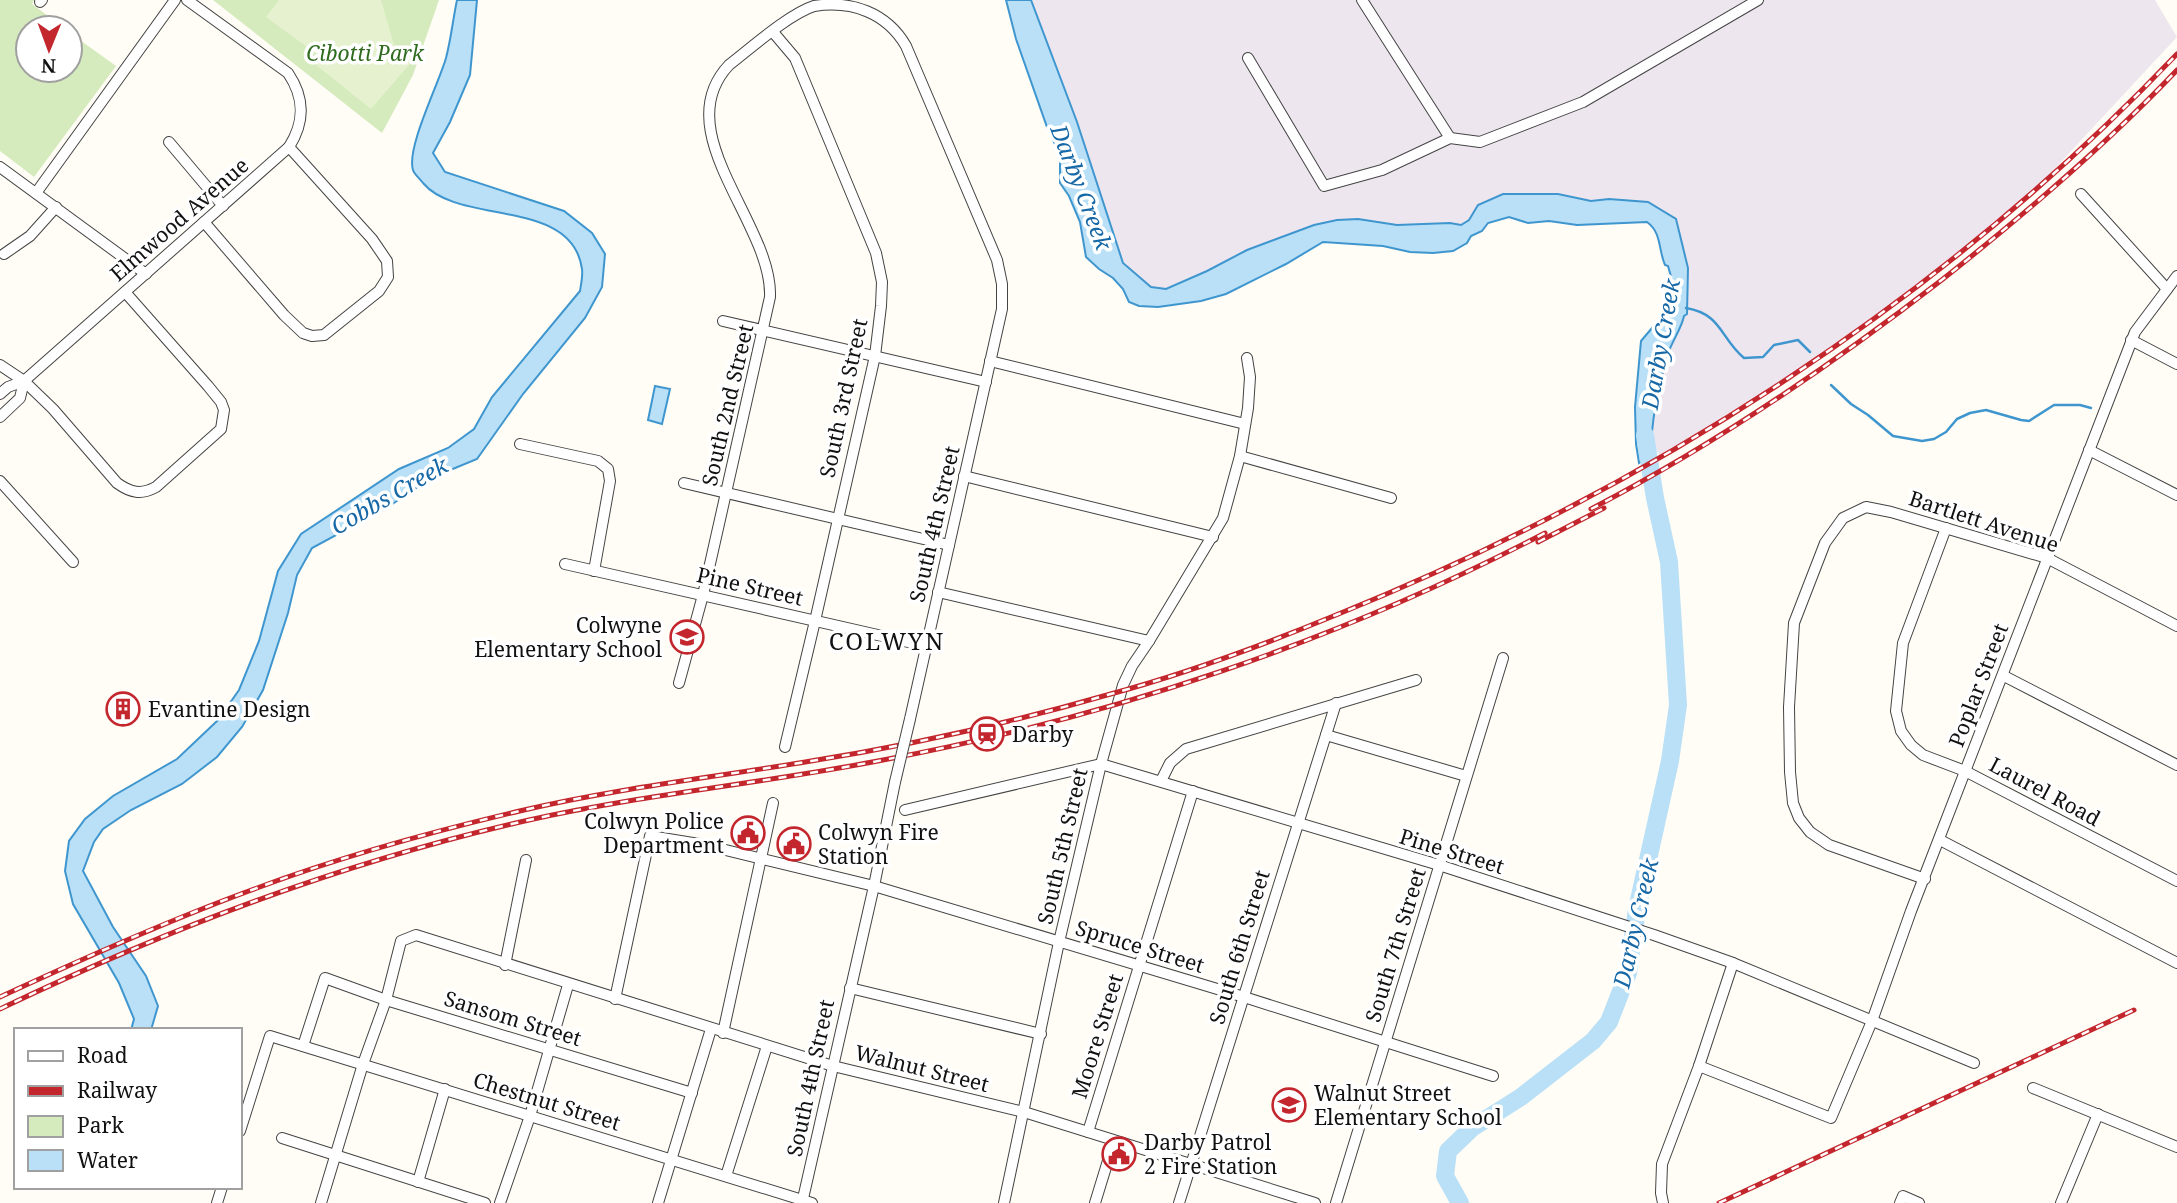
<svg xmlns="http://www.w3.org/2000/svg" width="2177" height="1203" viewBox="0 0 2177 1203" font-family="'Noto Serif',serif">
  <rect width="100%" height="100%" fill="#fffdf5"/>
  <path fill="#eee6ef" d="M1019 0H2155L2177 37 2035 190 1968 245 1890 305 1749 404 1661 458 1644 430 1676 280 1652 212 1525 205 1443 241 1319 236 1161 292 1131 291Z"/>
  <g fill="#d5ebbd">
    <path d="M0 0H34L32 4 64 28H28V70H70V33L116 66 34 177 0 151Z"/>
    <path d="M213 0H439L413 75 382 133Z"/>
  </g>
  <path fill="#e6f2cf" d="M279 0H381L394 45 415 58 371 109 316 65 322 58 266 17Z"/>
  <g fill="#b9e0f7" stroke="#3f96cf" stroke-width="2">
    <path d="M457 0H477L470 75 450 122 433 153 445 172 564 211 592 233 605 254 602 287 585 318 523 394 477 459 431 478 388 507 312 548 297 575 288 613 263 690 242 727 217 757 182 784 131 810 103 829 94 842 83 871 113 927 146 976 158 1006 151 1030H131L134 1019 119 983 73 904 65 871 69 841 85 819 113 796 177 759 217 721 239 690 259 641 278 571 301 534 399 469 448 448 474 429 492 397 580 291C581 284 583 276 582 269 572 197 459 226 423 183 420 179 414 174 413 170 406 148 439 83 446 58 451 39 453 19 457 0Z"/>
    <path d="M1006 0H1031L1077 122 1123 263 1151 287 1166 289 1207 271 1247 250 1314 225 1337 220 1358 219 1397 225 1450 223 1461 225 1469 220 1478 205 1503 194H1558L1591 201 1609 199 1648 202 1676 219 1688 268 1687 314 1684 316C1682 327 1673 340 1669 351 1658 386 1651 418 1651 455L1639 463 1636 444 1635 407 1641 341 1663 315 1664 301 1672 280 1668 266 1665 265C1658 249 1662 233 1647 222L1577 225 1549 221 1528 223 1509 217 1488 223 1482 231 1471 236 1467 243 1453 251 1433 253 1410 252 1383 246 1323 242 1286 264 1226 294 1201 301 1158 307 1139 306 1129 302 1123 289 1113 278 1099 269 1086 257 1080 222 1069 196 1060 183V155L1047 127 1016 39Z"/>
    <path d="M655 386 670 389 662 424 648 420Z"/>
  </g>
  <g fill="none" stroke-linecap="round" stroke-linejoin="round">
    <g stroke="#3f96cf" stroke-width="2.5">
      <path d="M1686 308C1722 314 1720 338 1744 358L1763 357 1774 345 1798 340 1810 352"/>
      <path d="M1831 385 1851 404 1868 415 1893 436 1922 441 1934 439 1946 432 1957 419 1970 413 1986 410 2021 420 2029 421 2054 405H2080L2091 408"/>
    </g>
    <path stroke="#b9e0f7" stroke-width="18" d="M1460 1203 1445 1176 1448 1151 1472 1128 1521 1097 1593 1041 1609 1022 1628 973 1637 909 1670 761 1678 705 1669 562 1655 498 1645 435"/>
    <defs>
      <g id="minor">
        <path d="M1362 0 1450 138"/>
        <path d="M40 2 42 0"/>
        <path d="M773 32 795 58 876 253 882 282 881 306 875 356 815 621 785 747"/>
        <path d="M1248 58 1324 186 1382 170 1450 138 1480 142 1583 102 1758 0"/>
        <path d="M169 142 223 206"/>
        <path d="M0 167 146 274"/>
        <path d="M36 193 175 0"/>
        <path d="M2081 194 2167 289"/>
        <path d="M204 222 284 315 303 333 312 336 324 335 379 291 388 277 387 261 372 239 289 147"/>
        <path d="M4 254 30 236 56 207"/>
        <path d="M723 321 986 382"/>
        <path d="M2131 340 2177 364"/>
        <path d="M990 361 1245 424"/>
        <path d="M0 365 24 381 53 409 117 483C131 493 141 495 156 487L221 429 224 410 221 402 208 386 125 292"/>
        <path d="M0 394 8 387 24 381 289 147C305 122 305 98 288 73L187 0"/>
        <path d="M0 417 20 398 24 381"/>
        <path d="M520 444 598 461 608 469 610 481 594 571"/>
        <path d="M2089 450 2177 495"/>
        <path d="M1240 456 1391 498"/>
        <path d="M964 476 1213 537"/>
        <path d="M0 481 73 562"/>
        <path d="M684 483 949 545"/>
        <path d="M1946 528 1903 643 1896 711 1901 731 1911 745 1923 755 1965 771 2177 881"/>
        <path d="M565 564 926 646"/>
        <path d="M938 592 1149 641"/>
        <path d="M2004 676 2177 765"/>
        <path d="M679 683 703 595 770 297C773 224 666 132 729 65 751 48 789 14 814 6 852 0 887 13 906 46L997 260 1002 284V309L910 719"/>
        <path d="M1326 735 1466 776"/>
        <path d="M1161 781 1170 763 1186 749 1416 680"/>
        <path d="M905 810 1101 764 1439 865 1654 935 1733 963 1974 1063"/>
        <path d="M1940 840 2177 963"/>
        <path d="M1925 879 1829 845 1810 832 1799 818 1793 803 1790 772 1789 707 1794 623 1825 543 1843 518 1866 507 1891 512 2047 558 2177 626"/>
        <path d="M505 965 526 860"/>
        <path d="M850 988 1041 1034"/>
        <path d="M615 999 650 836 705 845 874 886 1244 997 1493 1076"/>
        <path d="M723 1033 773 803"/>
        <path d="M303 1046 325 978 386 1000 692 1093"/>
        <path d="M1699 1066 1831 1118 1872 1021 1911 911 2135 332 2177 276"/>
        <path d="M2033 1088 2177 1147"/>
        <path d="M240 1131 270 1036 812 1203"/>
        <path d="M1088 1132 1193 791"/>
        <path d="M282 1138 485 1203"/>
        <path d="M726 1176 767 1046"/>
        <path d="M418 1182 445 1089"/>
        <path d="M217 1203 222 1187"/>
        <path d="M321 1203 363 1064 386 1000 401 941 416 935 833 1066 1024 1112 1315 1203"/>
        <path d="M500 1203 530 1116 568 985"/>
        <path d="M658 1203 711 1029"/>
        <path d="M802 1203 874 886 895 782"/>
        <path d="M1004 1203 1059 942 1101 764 1123 685 1132 666 1149 641 1223 518 1240 456 1248 408 1250 377 1247 358"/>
        <path d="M1095 1203 1114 1141"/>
        <path d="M1179 1203 1336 703"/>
        <path d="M1336 1203 1503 658"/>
        <path d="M1663 1203 1661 1193 1662 1164 1699 1066 1733 963"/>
        <path d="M1900 1203 1903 1196 1919 1203"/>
        <path d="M2061 1203 2098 1114"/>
      </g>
    </defs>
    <use href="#minor" stroke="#444" stroke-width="12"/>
    <use href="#minor" stroke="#fff" stroke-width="10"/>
    <defs>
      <g id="rail">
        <path d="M1591 509C1716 444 1832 365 1943 279 2025 214 2105 146 2177 70"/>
        <path d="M1538 542 1604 508"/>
        <path d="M0 997C84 958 169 920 257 888 343 856 434 831 524 810 619 788 716 777 811 761 911 745 1010 723 1107 695 1185 674 1261 646 1336 615 1651 488 1943 300 2177 54"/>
        <path d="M0 1009C169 928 346 861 529 820 646 794 766 783 883 760 1112 717 1338 641 1545 533"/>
        <path d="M1719 1203 2134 1010"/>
      </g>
    </defs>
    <use href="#rail" stroke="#c4262e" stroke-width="5"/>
    <use href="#rail" stroke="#fff" stroke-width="2.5" stroke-dasharray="8" stroke-linecap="butt"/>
    <defs>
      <path id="minor-bridge" d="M895 782 910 719"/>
    </defs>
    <use href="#minor-bridge" stroke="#444" stroke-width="12" stroke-linecap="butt"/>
    <use href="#minor-bridge" stroke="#fff" stroke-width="10"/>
  </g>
  <defs>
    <symbol id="school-ring" viewBox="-11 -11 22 22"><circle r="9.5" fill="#fff" stroke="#c4262e" stroke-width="1.5"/><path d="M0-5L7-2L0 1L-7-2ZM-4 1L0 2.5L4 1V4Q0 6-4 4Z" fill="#c4262e"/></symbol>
    <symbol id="building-ring" viewBox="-11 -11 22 22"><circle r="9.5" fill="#fff" stroke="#c4262e" stroke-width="1.5"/><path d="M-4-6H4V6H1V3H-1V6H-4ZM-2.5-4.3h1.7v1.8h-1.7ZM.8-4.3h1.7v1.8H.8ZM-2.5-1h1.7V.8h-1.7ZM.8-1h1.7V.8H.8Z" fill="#c4262e"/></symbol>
    <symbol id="station-ring" viewBox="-11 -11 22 22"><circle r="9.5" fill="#fff" stroke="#c4262e" stroke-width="1.5"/><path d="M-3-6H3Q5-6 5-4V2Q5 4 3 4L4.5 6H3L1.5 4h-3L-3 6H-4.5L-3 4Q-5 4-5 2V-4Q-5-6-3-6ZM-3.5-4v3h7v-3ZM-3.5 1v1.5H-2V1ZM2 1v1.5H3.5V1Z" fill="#c4262e"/></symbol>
    <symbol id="civic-ring" viewBox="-11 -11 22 22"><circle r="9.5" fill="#fff" stroke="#c4262e" stroke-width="1.5"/><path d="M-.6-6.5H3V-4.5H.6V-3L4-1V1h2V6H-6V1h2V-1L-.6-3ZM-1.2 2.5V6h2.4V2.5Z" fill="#c4262e"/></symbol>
  </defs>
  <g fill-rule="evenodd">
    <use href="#school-ring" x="668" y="618" width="38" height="38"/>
    <use href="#building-ring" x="104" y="690" width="38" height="38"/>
    <use href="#station-ring" x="968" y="715" width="38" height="38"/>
    <use href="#civic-ring" x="729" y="814" width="38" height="38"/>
    <use href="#civic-ring" x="775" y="825" width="38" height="38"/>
    <use href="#school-ring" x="1270" y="1086" width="38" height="38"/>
    <use href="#civic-ring" x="1100" y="1135" width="38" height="38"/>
  </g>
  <g text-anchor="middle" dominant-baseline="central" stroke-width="7" stroke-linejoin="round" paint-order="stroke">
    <g font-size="21" font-style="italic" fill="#2f6b1f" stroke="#fff">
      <text x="365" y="53">Cibotti Park</text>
    </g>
    <g font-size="21" fill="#111" stroke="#fff">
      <text transform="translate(179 219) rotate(-41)">Elmwood Avenue</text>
      <text transform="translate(843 398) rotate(-78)">South 3rd Street</text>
      <text transform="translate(727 405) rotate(-77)">South 2nd Street</text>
      <text transform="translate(1984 521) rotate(18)">Bartlett Avenue</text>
      <text transform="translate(934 524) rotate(-77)">South 4th Street</text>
      <text transform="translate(750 586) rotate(13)">Pine Street</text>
      <text transform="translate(1978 685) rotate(-69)">Poplar Street</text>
      <text transform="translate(2045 791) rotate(28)">Laurel Road</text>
      <text transform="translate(1062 846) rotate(-77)">South 5th Street</text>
      <text transform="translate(1452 851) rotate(17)">Pine Street</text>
      <text transform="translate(1395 945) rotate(-73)">South 7th Street</text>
      <text transform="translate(1140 946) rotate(17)">Spruce Street</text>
      <text transform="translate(1239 947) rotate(-73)">South 6th Street</text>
      <text transform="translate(513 1018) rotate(17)">Sansom Street</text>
      <text transform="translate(1097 1036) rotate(-73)">Moore Street</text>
      <text transform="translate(922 1068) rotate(14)">Walnut Street</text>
      <text transform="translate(810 1078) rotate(-78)">South 4th Street</text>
      <text transform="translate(547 1101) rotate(17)">Chestnut Street</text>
    </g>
    <g font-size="21" fill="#111" stroke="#fff" text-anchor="start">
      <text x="662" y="625" text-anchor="end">Colwyne<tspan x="662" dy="24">Elementary School</tspan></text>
      <text x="148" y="709">Evantine Design</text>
      <text x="1012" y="734">Darby</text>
      <text x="724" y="821" text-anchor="end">Colwyn Police<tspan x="724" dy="24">Department</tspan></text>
      <text x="818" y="832">Colwyn Fire<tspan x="818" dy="24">Station</tspan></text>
      <text x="1314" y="1093">Walnut Street<tspan x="1314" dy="24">Elementary School</tspan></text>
      <text x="1144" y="1142">Darby Patrol<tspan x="1144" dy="24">2 Fire Station</tspan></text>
    </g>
    <g font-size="23" font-style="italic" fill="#1768a6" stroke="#fff">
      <text transform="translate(1082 187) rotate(69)">Darby Creek</text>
      <text transform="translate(1660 344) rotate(-80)">Darby Creek</text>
      <text transform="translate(389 495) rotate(-30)">Cobbs Creek</text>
      <text transform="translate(1635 923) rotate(-77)">Darby Creek</text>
    </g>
    <g font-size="24" letter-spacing="2" fill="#111" stroke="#fff">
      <text x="887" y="640">COLWYN</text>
    </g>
  </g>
  <rect x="14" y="1028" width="228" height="161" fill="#ffffff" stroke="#a0a0a0" stroke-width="2"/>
  <rect x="28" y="1051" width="35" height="10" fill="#ffffff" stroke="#a0a0a0" stroke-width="2"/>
  <text x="77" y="1063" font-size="21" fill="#111111">Road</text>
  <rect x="28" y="1086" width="35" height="10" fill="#c4262e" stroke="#a0a0a0" stroke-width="2"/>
  <text x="77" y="1098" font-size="21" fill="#111111">Railway</text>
  <rect x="28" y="1116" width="35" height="21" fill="#d5ebbd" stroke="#a0a0a0" stroke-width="2"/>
  <text x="77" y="1133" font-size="21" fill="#111111">Park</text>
  <rect x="28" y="1150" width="35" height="21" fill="#b9e0f7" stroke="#a0a0a0" stroke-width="2"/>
  <text x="77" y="1168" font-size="21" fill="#111111">Water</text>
  <g transform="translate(49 49) rotate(181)"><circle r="33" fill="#ffffff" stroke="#a0a0a0" stroke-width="2"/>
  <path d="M0-5L12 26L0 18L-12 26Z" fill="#c4262e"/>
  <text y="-10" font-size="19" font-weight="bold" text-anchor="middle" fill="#111111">N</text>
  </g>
</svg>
